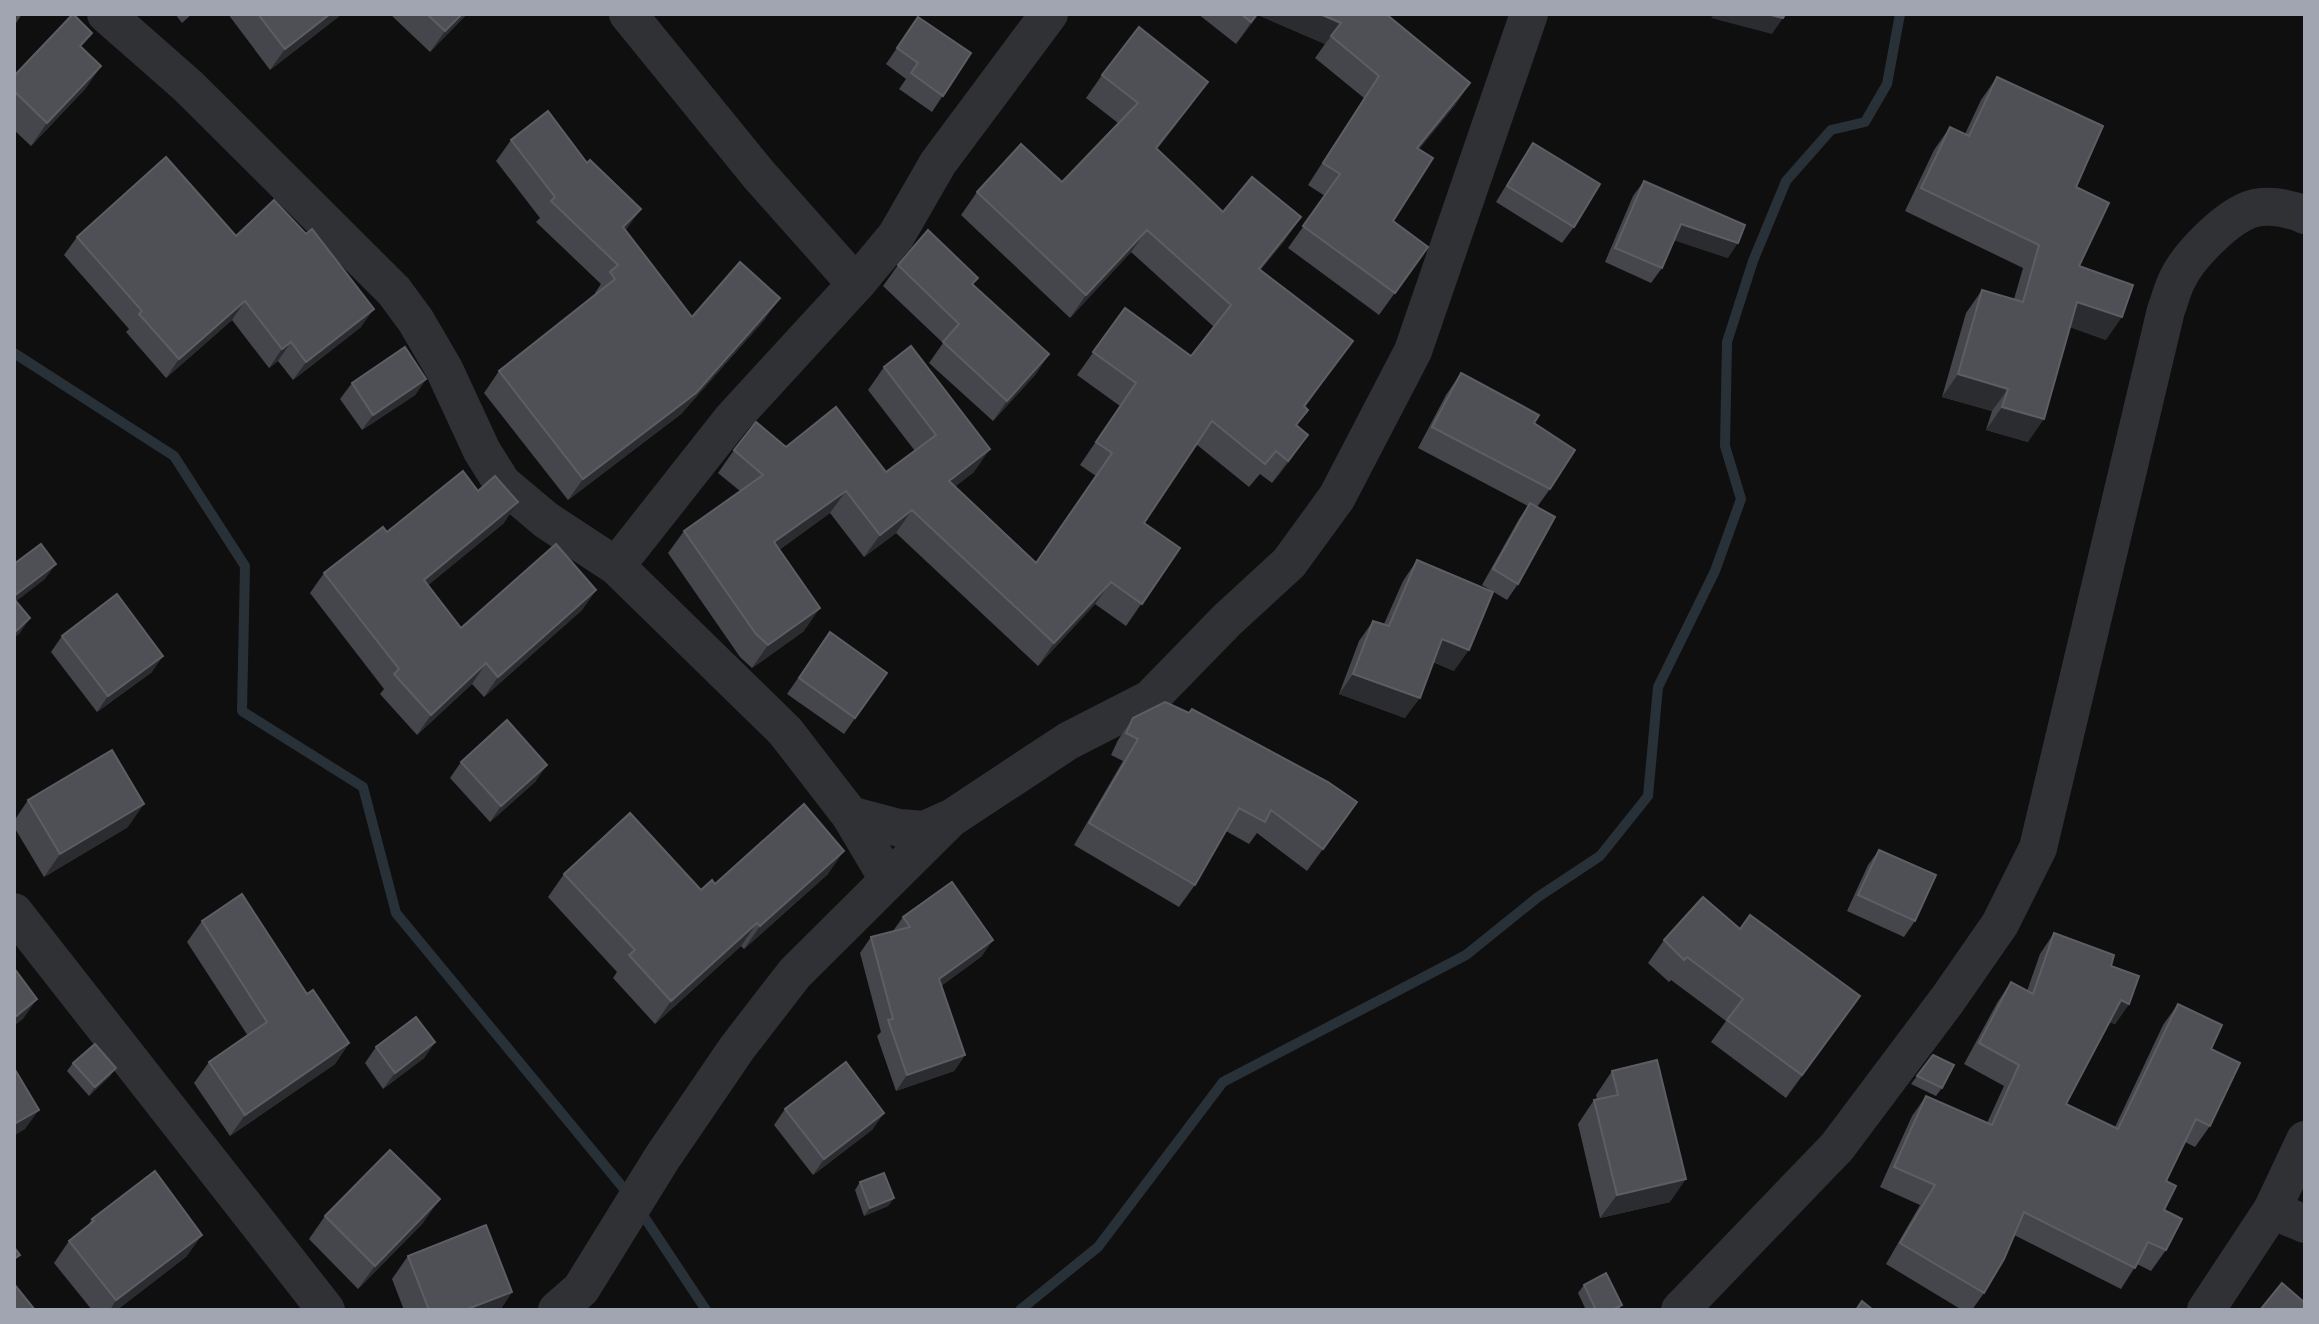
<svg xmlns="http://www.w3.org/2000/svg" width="2319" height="1324" viewBox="0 0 2319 1324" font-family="'Noto Sans',sans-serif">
  <rect width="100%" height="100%" fill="#0f0f10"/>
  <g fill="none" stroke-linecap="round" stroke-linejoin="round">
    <g stroke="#293138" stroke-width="10">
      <path d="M14 353 174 456 245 566 242 711 363 787 396 913 630 1196"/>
      <path d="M639 1209 706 1310"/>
      <path d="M1020 1310 1098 1247 1223 1082 1466 955 1538 897 1600 856 1648 796 1658 687 1715 571 1741 499 1725 446 1727 342 1753 261 1786 181 1831 130 1865 122 1887 84 1900 14"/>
    </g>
    <g stroke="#303135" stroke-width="38">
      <path d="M106 14 188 86 394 291 416 321 444 369 482 451 502 483 546 520 616 566 785 731 850 815 888 879"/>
      <path d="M628 14 759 175 856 284"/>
      <path d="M616 566 732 419 856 284 896 236 938 163 1049 14"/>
      <path d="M850 815 899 828 924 830 953 817 1068 741 1150 699 1227 620 1289 563 1337 497 1413 351 1529 14"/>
      <path d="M14 912 326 1310"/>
      <path d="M2272 1210 2305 1224"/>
      <path d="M557 1310 581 1289 662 1158 737 1048 795 973 948 821"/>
      <path d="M1680 1310 1837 1147 1948 999 2000 924 2038 848 2166 310C2170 300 2172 290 2177 280 2188 256 2229 214 2255 208 2272 205 2289 208 2305 215"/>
      <path d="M2206 1310 2272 1210 2305 1140"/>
    </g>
  </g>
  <g fill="#45464b">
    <path d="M14 14H22L14 26Z"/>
    <path d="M175 14H192L182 23Z"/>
    <path d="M228 14H342L270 70Z"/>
    <path d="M390 14H467L430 52Z"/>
    <path d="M1198 14H1386L1470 83 1455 105 1419 149 1393 221 1428 247 1379 315 1288 248 1325 196 1308 185 1364 98 1315 58 1325 44 1258 15 1236 44Z"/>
    <path d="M918 17 971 53 932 112 899 89 906 79 886 64Z"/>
    <path d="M82 47 101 66 85 89 31 146 14 130V76Z"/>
    <path d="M1102 75 1192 104 1157 149 1223 212 1285 240 1260 270 1337 363 1305 407 1297 426 1292 458 1272 483 1260 474 1249 487 1196 444 1144 523 1180 548 1126 626 1095 604 1038 666 896 533 864 557 830 513 779 550 804 631 752 668 740 657 668 553 684 531 740 491 718 473 734 450 786 447 886 472 915 451 868 390 884 367 974 472 955 486 1036 562 1096 476 1080 465 1120 406 1077 375 1125 308 1191 356 1214 327 1131 252 1070 318 961 215 977 192 1062 182 1118 123 1086 98Z"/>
    <path d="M1997 77 2076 187 2079 266 2106 340 2070 327 2028 442 1986 430 1992 411 1942 397 1966 313 1982 290 2014 299 2023 268 1905 211 1934 150 1950 127 1965 134 1981 100Z"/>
    <path d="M511 140 626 231 692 317 765 319 681 414 568 500 484 393 499 371 596 294 595 293 601 284 536 222 540 218 496 161Z"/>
    <path d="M1533 143 1574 227 1562 243 1496 202 1522 159Z"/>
    <path d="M1644 181 1728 258 1674 240 1662 268 1651 283 1605 262 1633 196Z"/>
    <path d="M236 236 361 327 293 380 278 361 269 368 232 320 166 378 126 332 129 329 64 255 77 237Z"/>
    <path d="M898 265 973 285 1049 354 1035 375 993 421 929 363 943 343 883 286Z"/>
    <path d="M1461 373 1534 423 1550 489 1537 507 1518 584 1507 600 1482 585 1519 519 1528 506 1418 448 1446 395Z"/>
    <path d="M426 379 415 395 362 430 340 399 352 383Z"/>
    <path d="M504 523 428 585 461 628 596 590 582 610 484 697 472 684 417 735 380 694 384 689 310 593 324 573 387 532Z"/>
    <path d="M1417 560 1454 671 1433 662 1405 718 1339 694 1359 641 1373 621 1384 624 1403 581Z"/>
    <path d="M830 632 887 673 844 734 787 694Z"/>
    <path d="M62 636 152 672 97 712 51 652Z"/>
    <path d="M1133 718 1357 802 1307 871 1257 833 1249 844 1226 831 1195 885 1179 907 1074 845 1123 761 1111 755 1118 740Z"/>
    <path d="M461 762 536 781 490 822 450 778Z"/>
    <path d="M28 800 128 827 44 877 14 827V821Z"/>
    <path d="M1879 850 1915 921 1904 937 1847 911 1868 865Z"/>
    <path d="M564 874 701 890 715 884 828 874 744 949 741 946 655 1024 613 978 617 972 548 897Z"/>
    <path d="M903 917 982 956 941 986 965 1055 954 1071 896 1091 877 1036 881 1032 860 953 871 937 893 931Z"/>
    <path d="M202 921 307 994 349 1043 335 1064 230 1136 194 1083 209 1062 248 1036 187 942Z"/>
    <path d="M1740 929 1860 996 1786 1098 1711 1042 1726 1021 1671 980 1669 982 1648 963 1664 940Z"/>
    <path d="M2054 933 2111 966 2129 1004 2115 1024 2109 1022 2066 1104 2115 1127 2163 1025 2178 1004 2211 1049 2210 1126 2195 1147 2185 1142 2166 1181 2164 1210 2166 1250 2151 1271 2137 1264 2121 1289 2014 1235 1984 1293 1972 1310H1962L1886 1264 1920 1205 1880 1187 1912 1116 1926 1096 1987 1123 2004 1086 1964 1064 1997 1003 2011 982 2027 991 2040 954Z"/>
    <path d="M435 1042 424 1058 383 1089 365 1063 376 1047Z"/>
    <path d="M1933 1055 1942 1088 1936 1096 1911 1084Z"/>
    <path d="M73 1063 116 1068 110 1076 89 1096 67 1071Z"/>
    <path d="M1612 1071 1670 1202 1600 1218 1578 1124 1594 1100H1597L1596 1095Z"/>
    <path d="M785 1109 873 1129 813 1175 774 1125Z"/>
    <path d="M860 1182 894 1198 888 1206 864 1216 855 1190Z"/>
    <path d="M325 1216 423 1223 358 1289 309 1239Z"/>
    <path d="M92 1219 187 1256 117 1310H92L54 1263 69 1241 87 1227Z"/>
    <path d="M408 1256 512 1292 500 1310H404L392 1279Z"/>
    <path d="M1584 1285 1622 1305 1618 1310H1586L1578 1293Z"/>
  </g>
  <g fill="#2b2c2f">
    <path d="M330 14H342L270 70 285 49Z"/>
    <path d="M462 14H467L430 52 445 31Z"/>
    <path d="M1257 14H1320L1341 23 1325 44 1258 15 1236 44Z"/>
    <path d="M1714 14H1767L1783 18 1772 34 1711 18Z"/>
    <path d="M101 66 85 89 31 146 47 123Z"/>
    <path d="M1208 82 1192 104 1141 170 1156 148Z"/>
    <path d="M1470 83 1455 105 1402 170 1417 148Z"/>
    <path d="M641 209 626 230 623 227Z"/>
    <path d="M1301 217 1285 240 1243 292 1259 269Z"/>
    <path d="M1681 224 1738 243 1728 258 1670 239Z"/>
    <path d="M1147 230 1131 252 1070 318 1086 295Z"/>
    <path d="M780 298 765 319 681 414 568 500 583 479Z"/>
    <path d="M245 301 232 320 166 378 179 359Z"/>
    <path d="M2077 302 2122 317 2106 340 2061 324Z"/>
    <path d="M374 309 361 327 293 380 306 362Z"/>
    <path d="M291 342 278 361 269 368 282 349Z"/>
    <path d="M1049 354 1035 375 993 421 1007 401Z"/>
    <path d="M1958 374 2008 389 1992 411 1942 397Z"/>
    <path d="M426 379 415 395 362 430 373 415Z"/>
    <path d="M2002 407 2044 419 2028 442 1986 430Z"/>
    <path d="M1308 435 1292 458 1272 483 1288 461Z"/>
    <path d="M990 449 974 472 933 504 949 481Z"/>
    <path d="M846 491 830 513 758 565 774 542Z"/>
    <path d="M518 502 504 523 410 600 424 580Z"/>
    <path d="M912 510 896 533 864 557 880 535Z"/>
    <path d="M56 564 45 579 14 603V596Z"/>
    <path d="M1111 582 1095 604 1038 666 1054 643Z"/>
    <path d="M596 590 582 610 484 697 498 677Z"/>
    <path d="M820 608 804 631 752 668 768 645Z"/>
    <path d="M30 618 20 633 14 638V633Z"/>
    <path d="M1442 639 1469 650 1454 671 1427 659Z"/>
    <path d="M163 656 152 672 97 712 108 696Z"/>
    <path d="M486 663 472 684 417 735 431 715Z"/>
    <path d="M1353 674 1420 698 1405 718 1339 694Z"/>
    <path d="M547 765 536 781 490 822 501 806Z"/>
    <path d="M144 804 128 827 44 877 60 854Z"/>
    <path d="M844 851 828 874 744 949 760 926Z"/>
    <path d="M757 923 741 946 655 1024 671 1001Z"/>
    <path d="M993 940 982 956 928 995 939 979Z"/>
    <path d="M37 999 23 1019 14 1026V1018Z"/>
    <path d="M2121 1000 2129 1004 2115 1024 2106 1021Z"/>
    <path d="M435 1042 424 1058 383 1089 395 1073Z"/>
    <path d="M349 1043 335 1064 230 1136 245 1115Z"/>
    <path d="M965 1055 954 1071 896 1091 907 1075Z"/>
    <path d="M116 1068 110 1076 89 1096 95 1087Z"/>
    <path d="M39 1110 25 1129 14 1136V1124Z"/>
    <path d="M884 1113 873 1129 813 1175 824 1159Z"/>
    <path d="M1686 1179 1670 1202 1600 1218 1617 1195Z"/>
    <path d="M894 1198 888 1206 864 1216 870 1208Z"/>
    <path d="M440 1199 423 1223 358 1289 375 1266Z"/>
    <path d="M202 1235 187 1256 117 1310H110L116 1300Z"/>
    <path d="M512 1292 500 1310H465Z"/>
  </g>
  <g fill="#4f5056" stroke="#5c5e64" stroke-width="2">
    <path d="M73 14 92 33 80 46 101 66 47 123 14 91V76Z"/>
    <path d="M258 14H330L285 49Z"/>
    <path d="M427 14H462L445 31Z"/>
    <path d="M1241 14H1257L1251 22Z"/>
    <path d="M1320 14H1386L1470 83 1417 148 1433 158 1393 221 1428 247 1395 293 1303 226 1340 174 1323 163 1379 76 1331 36 1341 23Z"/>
    <path d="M1767 14H1785L1783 18Z"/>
    <path d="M918 17 971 53 943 96 911 73 918 63 897 48Z"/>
    <path d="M1139 27 1208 82 1156 148 1223 212 1252 177 1301 217 1259 269 1353 341 1304 406 1308 410 1296 425 1308 435 1288 461 1276 451 1265 464 1212 421 1144 523 1180 548 1142 604 1111 582 1054 643 912 510 880 535 846 491 774 542 820 608 768 645 756 634 684 531 763 475 734 450 756 422 786 447 836 407 886 472 936 435 884 367 911 346 990 449 949 481 1036 563 1112 453 1096 442 1136 383 1093 352 1125 308 1191 356 1231 305 1147 230 1086 295 977 192 1021 144 1062 182 1138 103 1102 75Z"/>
    <path d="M1997 77 2103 126 2076 187 2109 203 2079 266 2133 285 2122 317 2077 302 2044 419 2002 407 2008 389 1958 374 1982 290 2023 302 2039 245 1921 188 1950 127 1969 136Z"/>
    <path d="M548 111 587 163 590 160 641 209 623 227 692 317 740 262 780 298 696 393 583 479 499 371 615 279 610 272 618 265 551 201 555 197 511 140Z"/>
    <path d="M1533 143 1600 184 1574 227 1507 186Z"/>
    <path d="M166 157 236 236 274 200 306 234 312 229 374 309 306 362 291 342 282 349 245 301 179 359 139 314 142 311 77 237Z"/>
    <path d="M1644 181 1745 225 1738 243 1681 224 1662 268 1615 248Z"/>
    <path d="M928 230 978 278 972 284 1049 354 1007 401 943 342 959 324 898 265Z"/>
    <path d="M405 347 426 379 373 415 352 383Z"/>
    <path d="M1461 373 1539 415 1534 423 1575 450 1550 489 1432 427Z"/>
    <path d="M463 471 478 491 495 476 518 502 424 580 461 628 556 544 596 590 498 677 486 663 431 715 394 674 399 669 324 573 383 527 387 532Z"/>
    <path d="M1530 503 1555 517 1518 584 1493 569Z"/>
    <path d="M41 544 56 564 14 596V564Z"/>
    <path d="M1417 560 1493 592 1469 650 1442 639 1420 698 1353 674 1373 621 1389 626Z"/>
    <path d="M117 594 163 656 108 696 62 636Z"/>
    <path d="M14 599 30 618 14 633Z"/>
    <path d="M830 632 887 673 855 718 799 678Z"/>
    <path d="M1165 702 1189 713 1192 709 1328 782 1357 802 1323 849 1271 810 1265 822 1239 808 1195 885 1089 823 1138 739 1126 733 1133 718Z"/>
    <path d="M507 720 547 765 501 806 461 762Z"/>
    <path d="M112 750 144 804 60 854 28 800Z"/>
    <path d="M804 804 844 851 760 926 757 923 671 1001 629 955 635 950 564 874 630 813 701 890 712 880 715 884Z"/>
    <path d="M1879 850 1936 875 1915 921 1858 895Z"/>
    <path d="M952 882 993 940 939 979 965 1055 907 1075 888 1020 893 1019 871 937 910 927 903 917Z"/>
    <path d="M242 894 307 994 313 990 349 1043 245 1115 209 1062 267 1022 202 921Z"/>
    <path d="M1703 897 1740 929 1750 915 1860 996 1802 1075 1727 1020 1743 999 1687 957 1684 960 1664 940Z"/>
    <path d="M2054 933 2114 955 2111 966 2139 976 2129 1004 2121 1000 2066 1104 2118 1129 2178 1004 2222 1025 2211 1049 2240 1063 2210 1126 2196 1119 2166 1181 2176 1186 2164 1210 2182 1219 2166 1250 2148 1242 2135 1268 2024 1212 2004 1259 1984 1293 1900 1243 1935 1185 1894 1167 1926 1096 1992 1125 2019 1065 1979 1043 2011 982 2033 994Z"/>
    <path d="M14 968 37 999 14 1018Z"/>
    <path d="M416 1017 435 1042 395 1073 376 1047Z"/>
    <path d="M95 1044 116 1068 95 1087 73 1063Z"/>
    <path d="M1933 1055 1954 1065 1942 1088 1917 1076Z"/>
    <path d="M1657 1060 1686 1179 1617 1195 1594 1100 1618 1095 1612 1071Z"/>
    <path d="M846 1062 884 1113 824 1159 785 1109Z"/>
    <path d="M14 1068 39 1110 14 1124Z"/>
    <path d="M390 1150 440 1199 375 1266 325 1216Z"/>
    <path d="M155 1171 202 1235 116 1300 69 1241 94 1221 92 1219Z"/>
    <path d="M884 1173 894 1198 870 1208 860 1182Z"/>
    <path d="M486 1225 512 1292 465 1310H429L408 1256Z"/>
    <path d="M14 1247 20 1255 14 1259Z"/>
    <path d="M1606 1273 1622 1305 1612 1310H1596L1584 1285Z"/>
    <path d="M2282 1283 2305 1303V1310H2260Z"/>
    <path d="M14 1284 35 1310H14Z"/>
    <path d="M1862 1301 1873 1310H1856Z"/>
  </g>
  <rect width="2319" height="1324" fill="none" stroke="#a1a5b1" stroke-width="32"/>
</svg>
